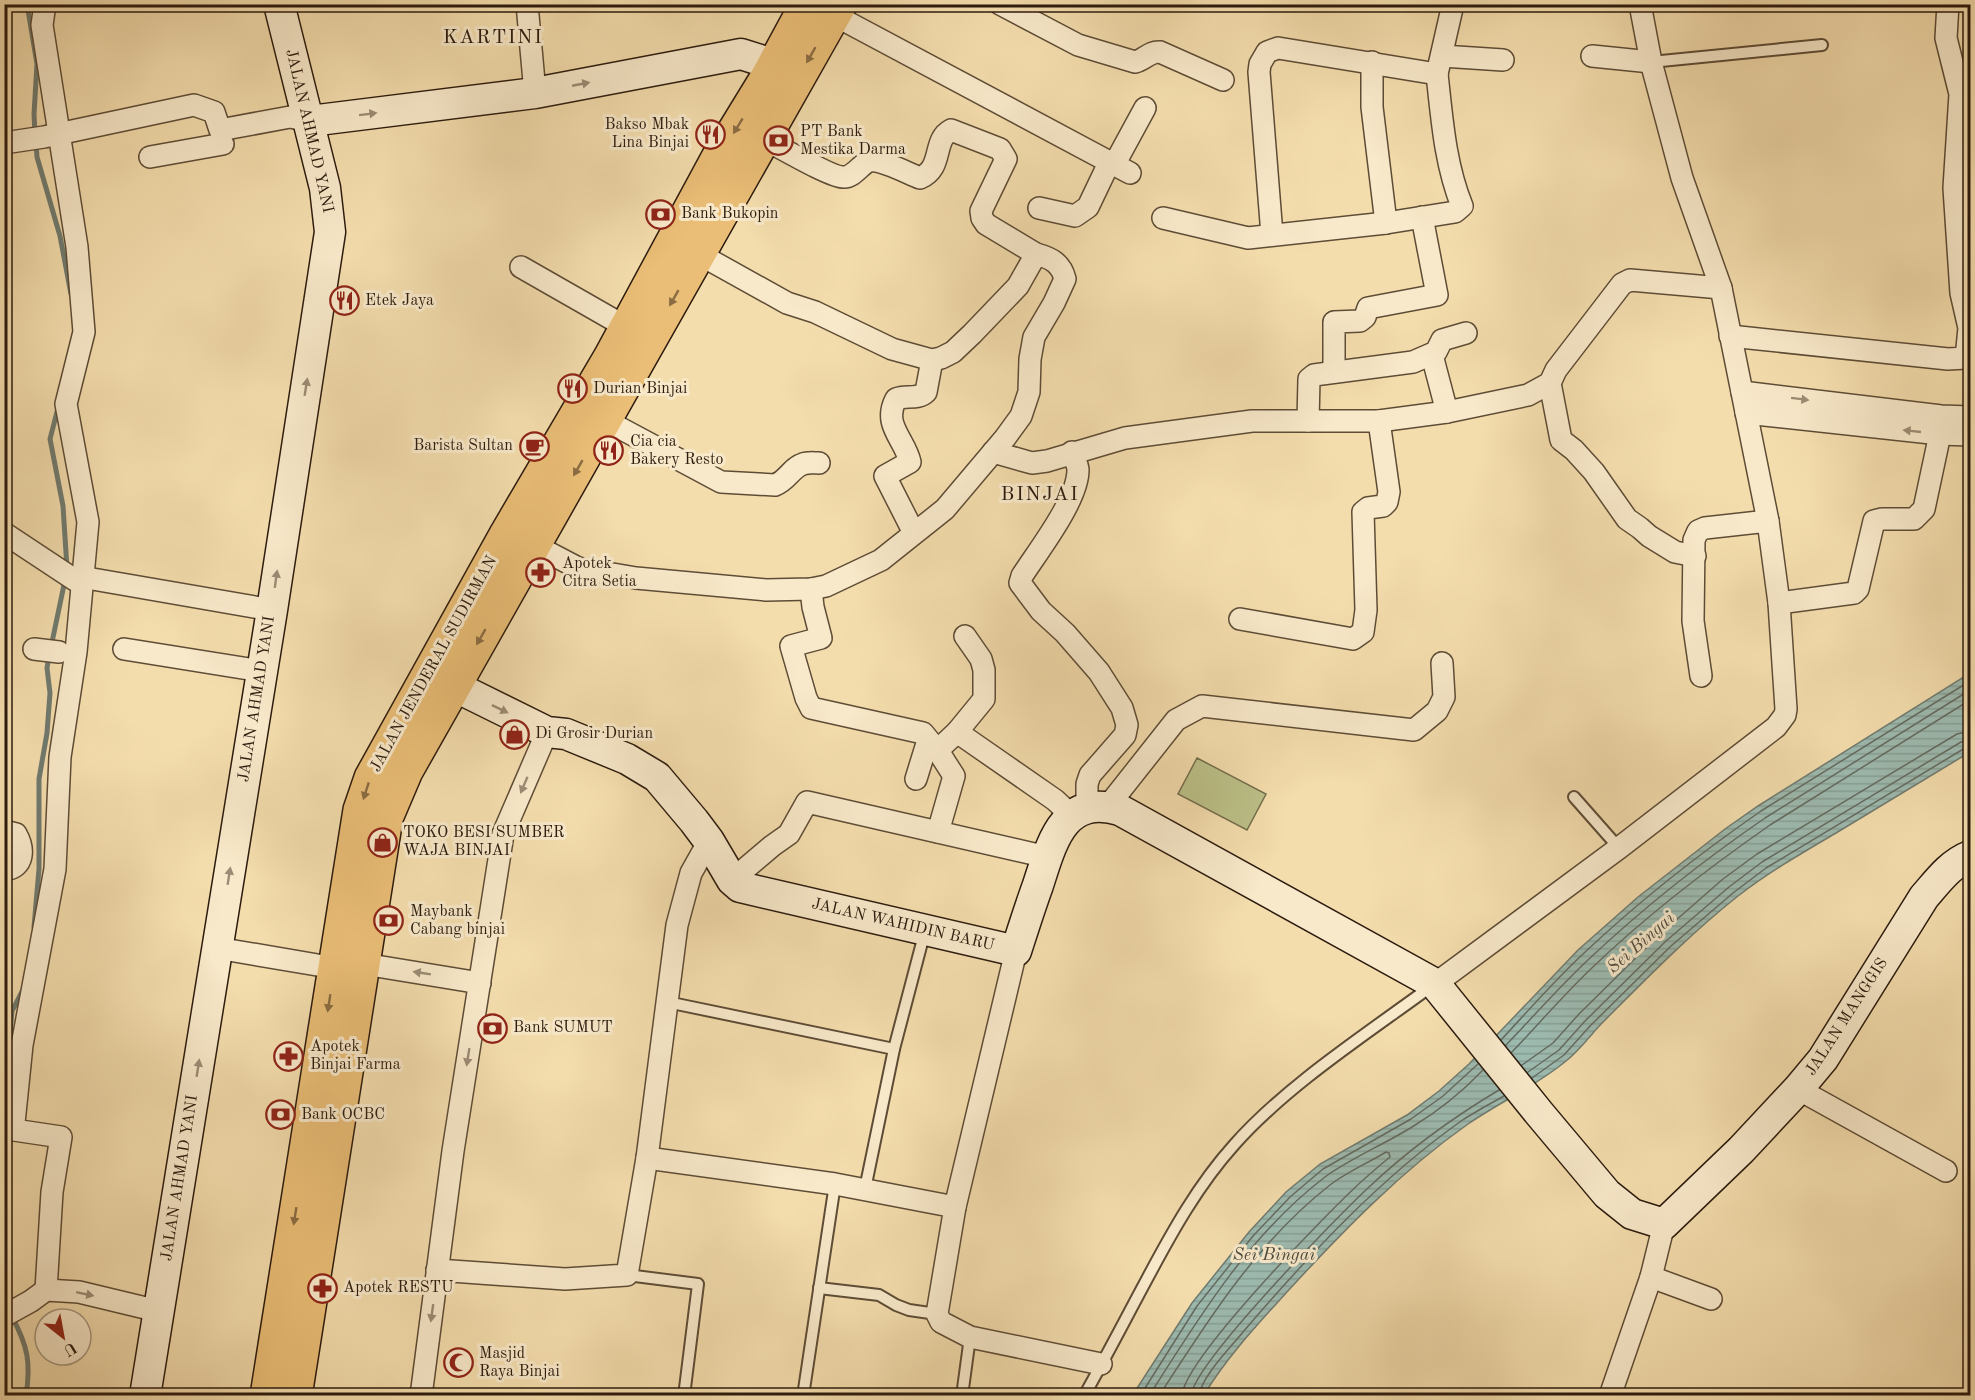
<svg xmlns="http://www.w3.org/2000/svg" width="1975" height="1400" viewBox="0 0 1975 1400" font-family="'Old Standard TT',serif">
  <defs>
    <pattern id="water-rules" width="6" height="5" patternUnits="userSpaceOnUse" patternTransform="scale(1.5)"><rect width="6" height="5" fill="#9dbbb1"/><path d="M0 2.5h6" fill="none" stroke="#87a097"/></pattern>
  </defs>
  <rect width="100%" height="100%" fill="#f4ddad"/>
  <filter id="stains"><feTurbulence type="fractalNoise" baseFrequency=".00333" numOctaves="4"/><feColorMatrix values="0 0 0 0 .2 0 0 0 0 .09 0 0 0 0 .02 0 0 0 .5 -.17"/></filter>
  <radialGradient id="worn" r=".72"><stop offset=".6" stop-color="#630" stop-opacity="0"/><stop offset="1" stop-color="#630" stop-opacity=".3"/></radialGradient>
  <path fill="#bcc189" stroke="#746e4c" stroke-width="1.5" d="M1197 758 1266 794 1247 830 1178 794Z"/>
  <path fill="url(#water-rules)" stroke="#707b70" stroke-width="1.5" d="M1970 673V752C1926 779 1881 806 1836 833 1802 853 1769 872 1738 896 1690 934 1647 978 1604 1021 1591 1034 1580 1050 1566 1061 1536 1086 1500 1102 1468 1124 1400 1172 1342 1232 1286 1293 1257 1325 1226 1358 1204 1395L1132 1396 1192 1303 1249 1232 1286 1192 1320 1164 1407 1115 1439 1091 1469 1064 1578 950 1638 897 1725 829 1758 806Z"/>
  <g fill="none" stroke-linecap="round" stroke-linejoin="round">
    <g stroke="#646b60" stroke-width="1.5">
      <path d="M1501 1040C1528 1011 1554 981 1583 954 1638 902 1699 854 1761 811L1970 681"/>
      <path d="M1506 1045C1533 1017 1560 986 1589 959 1643 908 1704 860 1765 818L1970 690"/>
      <path d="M1511 1053C1539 1024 1565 993 1594 966 1647 915 1710 867 1770 825L1970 700"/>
      <path d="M1522 1065 1553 1043 1579 1014 1659 935 1723 879 1757 854 1957 734 1970 731"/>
      <path d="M1528 1072 1559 1050 1585 1021 1666 941 1729 887 1762 862 1961 742 1970 740"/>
      <path d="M1532 1078 1564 1055 1590 1026 1671 946 1733 893 1766 868 1965 748 1970 747"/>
      <path d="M1140 1396 1197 1306 1253 1236 1290 1197 1323 1169 1411 1119 1443 1096 1478 1064"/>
      <path d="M1149 1396C1199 1317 1250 1234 1325 1177 1351 1158 1385 1144 1412 1127 1437 1112 1463 1091 1483 1070"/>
      <path d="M1159 1396C1208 1320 1258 1241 1330 1185 1347 1172 1368 1163 1386 1152L1389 1153 1390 1157C1380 1165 1371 1173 1362 1181 1329 1211 1183 1360 1182 1396"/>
      <path d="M1191 1396C1193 1364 1338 1216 1368 1188 1407 1151 1452 1118 1499 1090"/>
      <path d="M1199 1396C1201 1377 1231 1347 1243 1332 1309 1255 1380 1178 1464 1119 1477 1111 1491 1103 1504 1096"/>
    </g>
    <g stroke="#707b70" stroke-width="5">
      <path d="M27 4 37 64 34 114 35 134"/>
      <path d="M36 143 37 157 60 236 71 294"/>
      <path d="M58 408 50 439 63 506 67 568"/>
      <path d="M51 647 65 580"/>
      <path d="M34 927 39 869V779L47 733 50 693 47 668 49 656"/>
      <path d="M11 1060 9 1043 12 1011 24 988"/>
      <path d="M12 1317C28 1346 31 1363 26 1396"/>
    </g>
    <defs>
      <g id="lane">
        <path d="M1651 62 1822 45"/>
        <path d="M1574 797 1619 848"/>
        <path d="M667 1002 894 1049 865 1189"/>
        <path d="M894 1049 925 931"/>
        <path d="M627 1275 698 1284 684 1396"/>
        <path d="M819 1288 879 1295 896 1305 909 1310 937 1314"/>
        <path d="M803 1396 835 1184"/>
        <path d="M962 1396 970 1337"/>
        <path d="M1084 1396C1106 1357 1126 1318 1147 1279 1172 1232 1198 1185 1234 1145 1287 1085 1368 1033 1433 985"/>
      </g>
      <g id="street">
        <path d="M45 4 42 25 77 247 84 332 66 404 88 522 76 652 60 757 55 869 22 1045 14 1123V1130L61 1137 52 1192 46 1290"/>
        <path d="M527 4 535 93"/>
        <path d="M1000 4 1078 45 1135 62C1144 60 1150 51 1160 52L1223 80"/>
        <path d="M834 15 1130 173"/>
        <path d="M1442 56 1503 60"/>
        <path d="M1592 56 1651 62"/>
        <path d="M1372 62V107L1386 223"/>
        <path d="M764 139C778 146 832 178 844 177 853 177 860 166 867 162 878 157 909 174 920 178 944 168 932 140 951 130L1000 149 1006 159 981 211 982 218 986 224 1036 254"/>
        <path d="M4 143 44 137 194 105 214 112 220 130 290 117 310 121"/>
        <path d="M150 157 223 144"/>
        <path d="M1114 165 1145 108"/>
        <path d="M1039 208 1075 216 1088 207 1109 163"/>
        <path d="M1163 218 1248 238 1386 223 1455 212 1462 206C1445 164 1442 119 1437 74"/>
        <path d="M1272 235 1259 72 1260 64 1267 52 1278 48 1437 74 1453 4"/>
        <path d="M521 267 626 327"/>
        <path d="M1730 336 1948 359 1966 358 1969 328 1961 293 1954 188 1960 94 1946 38 1948 4"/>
        <path d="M1432 355 1447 412"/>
        <path d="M1334 372V322L1360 321 1365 317 1368 308 1437 295 1422 217"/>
        <path d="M1550 383 1561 440 1574 450 1594 472 1627 519 1640 528 1649 536 1675 552 1695 556"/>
        <path d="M1742 392 1941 416 1970 417"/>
        <path d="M1746 413 1940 434 1970 435"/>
        <path d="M605 420 721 482 775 485C787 481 792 467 803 464 808 462 814 463 819 463"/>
        <path d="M1308 421 1309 379 1314 375 1413 362 1436 352 1442 340 1466 333"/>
        <path d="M993 452 1032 463 1047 461 1125 438 1252 421H1379L1447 412 1528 395 1550 383 1556 370 1622 284 1630 280 1721 288"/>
        <path d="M1072 452C1074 458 1078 465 1078 470 1078 500 1038 551 1022 576L1020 583 1041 611 1065 633 1099 672 1122 708 1127 725 1125 735 1090 775 1087 784V808"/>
        <path d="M4 533 75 580 81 577 272 610"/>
        <path d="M914 533 885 476 910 462C905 439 882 425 896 399 906 395 918 400 926 392L932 360"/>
        <path d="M534 545 578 568 636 578 766 590 811 589 826 586 881 560 945 509 1005 438 1021 416 1029 392 1030 359 1034 337 1054 303 1065 279C1061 263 1051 258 1036 254L1018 286 972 334 953 352 941 358 932 360 892 349 815 312 787 303 699 254"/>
        <path d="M811 589 813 607 821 638 791 646 806 698 811 708 923 733 932 744 941 747 957 732"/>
        <path d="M1779 603 1854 593 1858 589 1874 521 1882 519H1914L1924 509 1940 434"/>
        <path d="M1240 619 1353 639 1363 632 1366 610 1363 512 1368 508 1383 506 1387 502 1389 492 1379 421"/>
        <path d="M965 636 981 659 984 670V699L957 732 1055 800 1072 816"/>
        <path d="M34 649 59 652"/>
        <path d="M124 649 261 671"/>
        <path d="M1701 676 1693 621 1694 540 1698 531 1705 528 1768 521"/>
        <path d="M916 779 928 740"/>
        <path d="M1108 806 1176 720 1202 706 1414 730 1437 711 1444 697 1442 663"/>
        <path d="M4 831 16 834C24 848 25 868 4 870"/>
        <path d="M938 832 954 776 938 751 941 747"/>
        <path d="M732 880 772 846 789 834 807 802 1047 857"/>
        <path d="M217 948 335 968"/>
        <path d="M364 964 480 983"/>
        <path d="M1435 984 1619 848 1776 727 1785 715 1786 709 1779 603 1768 521 1721 288 1682 178 1651 62 1640 4"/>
        <path d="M1798 1089 1946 1171"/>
        <path d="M647 1158 835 1184 955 1207 937 1314 941 1322 970 1337 1101 1364"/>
        <path d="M955 1207 1016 951"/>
        <path d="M437 1270 565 1279 627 1275 647 1158 677 925 691 873 709 841"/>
        <path d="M1651 1277 1711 1299"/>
        <path d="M4 1316 31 1301 46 1290 79 1292 158 1311"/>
        <path d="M421 1396 453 1151 503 834 547 732"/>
        <path d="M1610 1396 1651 1277 1664 1224"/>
      </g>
      <g id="secondary">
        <path d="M310 121 535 93 741 54 763 61 768 76"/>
        <path d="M454 686 547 732 566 734 627 759 657 777 694 821 709 841 732 880 740 887 1016 951C1023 929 1030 907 1038 885 1052 842 1063 794 1120 810L1435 984 1539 1113 1607 1194 1632 1214 1664 1224 1741 1150 1798 1089 1823 1059 1924 897C1938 881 1950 864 1970 856"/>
        <path d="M145 1396 272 610 330 232 325 188 279 4"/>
      </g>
      <g id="primary">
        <path d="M267 1396 360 810 371 778 507 533 611 356 719 156 768 76 807 4"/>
        <path d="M295 1396 386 818 406 771 840 4"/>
      </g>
    </defs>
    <use href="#lane" stroke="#5e4c36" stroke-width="14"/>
    <use href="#street" stroke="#5e4c36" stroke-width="24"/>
    <use href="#secondary" stroke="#2c1b0e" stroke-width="33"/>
    <use href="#primary" stroke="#2c1b0e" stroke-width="36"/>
    <use href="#lane" stroke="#f8e9ca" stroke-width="10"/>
    <use href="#street" stroke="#f8e9ca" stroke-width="21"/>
    <use href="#secondary" stroke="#f8e9ca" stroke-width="30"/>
    <use href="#primary" stroke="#eabe76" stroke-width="33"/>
  </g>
  <defs><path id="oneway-solid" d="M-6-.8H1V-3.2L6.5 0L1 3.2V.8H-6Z" transform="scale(1.5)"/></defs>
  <g fill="#8b6c42">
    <use href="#oneway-solid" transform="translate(811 55) rotate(120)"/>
    <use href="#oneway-solid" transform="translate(738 126) rotate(121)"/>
    <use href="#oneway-solid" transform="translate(674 298) rotate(120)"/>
    <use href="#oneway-solid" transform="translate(578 468) rotate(120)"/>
    <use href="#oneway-solid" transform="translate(481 637) rotate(120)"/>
    <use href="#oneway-solid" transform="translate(366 791) rotate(108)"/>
    <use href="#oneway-solid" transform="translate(329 1003) rotate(99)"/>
    <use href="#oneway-solid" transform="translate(295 1216) rotate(99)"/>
  </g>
  <g fill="#9c8c75">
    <use href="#oneway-solid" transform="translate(581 84) rotate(-11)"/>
    <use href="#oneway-solid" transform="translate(368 114) rotate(-7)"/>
    <use href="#oneway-solid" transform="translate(306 387) rotate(-81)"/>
    <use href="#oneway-solid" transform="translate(1800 399) rotate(7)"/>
    <use href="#oneway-solid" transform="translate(1912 431) rotate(-174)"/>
    <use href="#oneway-solid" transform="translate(276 579) rotate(-82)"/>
    <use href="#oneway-solid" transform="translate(500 709) rotate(26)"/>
    <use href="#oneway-solid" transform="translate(524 785) rotate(113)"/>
    <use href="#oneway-solid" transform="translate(229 876) rotate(-81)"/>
    <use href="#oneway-solid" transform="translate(422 973) rotate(-171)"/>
    <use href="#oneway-solid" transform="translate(468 1057) rotate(99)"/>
    <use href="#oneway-solid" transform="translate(198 1068) rotate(-81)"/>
    <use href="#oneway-solid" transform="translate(85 1294) rotate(12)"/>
    <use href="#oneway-solid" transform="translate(432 1313) rotate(98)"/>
  </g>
  <defs>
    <symbol id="restaurant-ring" viewBox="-11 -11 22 22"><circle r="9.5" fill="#f8e9ca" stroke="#8f2418" stroke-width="1.5"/><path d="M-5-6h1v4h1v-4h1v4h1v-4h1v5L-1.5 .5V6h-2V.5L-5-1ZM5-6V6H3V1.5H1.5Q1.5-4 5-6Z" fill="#8f2418"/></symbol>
    <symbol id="bank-ring" viewBox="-11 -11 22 22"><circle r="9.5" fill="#f8e9ca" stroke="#8f2418" stroke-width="1.5"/><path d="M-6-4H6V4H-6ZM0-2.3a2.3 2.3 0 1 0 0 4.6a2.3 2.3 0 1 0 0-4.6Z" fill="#8f2418"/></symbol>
    <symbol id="cafe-ring" viewBox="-11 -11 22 22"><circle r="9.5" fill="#f8e9ca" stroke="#8f2418" stroke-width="1.5"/><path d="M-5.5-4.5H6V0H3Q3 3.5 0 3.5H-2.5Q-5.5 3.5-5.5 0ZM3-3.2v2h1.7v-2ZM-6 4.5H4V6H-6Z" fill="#8f2418"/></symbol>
    <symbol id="pharmacy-ring" viewBox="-11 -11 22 22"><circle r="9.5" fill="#f8e9ca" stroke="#8f2418" stroke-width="1.5"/><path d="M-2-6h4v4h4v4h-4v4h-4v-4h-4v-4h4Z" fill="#8f2418"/></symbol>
    <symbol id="shop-ring" viewBox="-11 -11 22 22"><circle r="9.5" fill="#f8e9ca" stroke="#8f2418" stroke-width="1.5"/><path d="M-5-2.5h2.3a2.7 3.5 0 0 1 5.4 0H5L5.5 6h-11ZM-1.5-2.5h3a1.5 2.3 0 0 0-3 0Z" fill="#8f2418"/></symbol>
    <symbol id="mosque-ring" viewBox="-11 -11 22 22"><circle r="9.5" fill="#f8e9ca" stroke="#8f2418" stroke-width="1.5"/><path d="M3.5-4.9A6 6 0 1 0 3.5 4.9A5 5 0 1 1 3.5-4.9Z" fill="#8f2418"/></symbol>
  </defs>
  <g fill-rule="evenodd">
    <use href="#restaurant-ring" x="694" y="118" width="33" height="33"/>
    <use href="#bank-ring" x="762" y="124" width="33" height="33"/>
    <use href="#bank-ring" x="644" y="198" width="33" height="33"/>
    <use href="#restaurant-ring" x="328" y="284" width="33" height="33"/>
    <use href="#restaurant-ring" x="556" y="372" width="33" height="33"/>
    <use href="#cafe-ring" x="518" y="430" width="33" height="33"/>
    <use href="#restaurant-ring" x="592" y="434" width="33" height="33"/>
    <use href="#pharmacy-ring" x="524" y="556" width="33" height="33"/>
    <use href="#shop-ring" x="498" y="718" width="33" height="33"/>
    <use href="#shop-ring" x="366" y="826" width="33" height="33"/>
    <use href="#bank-ring" x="372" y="904" width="33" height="33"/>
    <use href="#bank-ring" x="476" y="1012" width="33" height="33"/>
    <use href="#pharmacy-ring" x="272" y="1040" width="33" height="33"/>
    <use href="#bank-ring" x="264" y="1098" width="33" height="33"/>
    <use href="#pharmacy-ring" x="306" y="1272" width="33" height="33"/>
    <use href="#mosque-ring" x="442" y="1346" width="33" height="33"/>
  </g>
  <g text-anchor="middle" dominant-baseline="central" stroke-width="6" stroke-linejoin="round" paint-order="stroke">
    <g font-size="16" fill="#2c1b0e" stroke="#f8e9ca" text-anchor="start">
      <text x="689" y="125" text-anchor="end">Bakso Mbak<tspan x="689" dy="18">Lina Binjai</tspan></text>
      <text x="800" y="132">PT Bank<tspan x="800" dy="18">Mestika Darma</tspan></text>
      <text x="681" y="214">Bank Bukopin</text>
      <text x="365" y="301">Etek Jaya</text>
      <text x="593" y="389">Durian Binjai</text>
      <text x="630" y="442">Cia cia<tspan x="630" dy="18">Bakery Resto</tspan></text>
      <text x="513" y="446" text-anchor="end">Barista Sultan</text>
      <text x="562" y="564">Apotek<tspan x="562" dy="18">Citra Setia</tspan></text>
      <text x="535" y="734">Di Grosir Durian</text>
      <text x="403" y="833">TOKO BESI SUMBER<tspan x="403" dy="18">WAJA BINJAI</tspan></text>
      <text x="410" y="912">Maybank<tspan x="410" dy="18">Cabang binjai</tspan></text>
      <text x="513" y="1028">Bank SUMUT</text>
      <text x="310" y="1047">Apotek<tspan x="310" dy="18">Binjai Farma</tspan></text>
      <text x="301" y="1115">Bank OCBC</text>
      <text x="343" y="1288">Apotek RESTU</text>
      <text x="479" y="1354">Masjid<tspan x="479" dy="18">Raya Binjai</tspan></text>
    </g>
    <g font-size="16" fill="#2c1b0e" stroke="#f8e9ca">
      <text transform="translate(309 131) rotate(77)">JALAN AHMAD YANI</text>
      <text transform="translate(434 664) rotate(-61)">JALAN JENDERAL SUDIRMAN</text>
      <text transform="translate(257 699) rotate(-81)">JALAN AHMAD YANI</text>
      <text transform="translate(903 925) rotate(13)">JALAN WAHIDIN BARU</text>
      <text transform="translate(1847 1017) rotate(-57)">JALAN MANGGIS</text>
      <text transform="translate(180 1178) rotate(-81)">JALAN AHMAD YANI</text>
    </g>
    <g font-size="18" font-style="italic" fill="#4e4b3f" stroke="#f8e9ca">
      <text transform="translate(1641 943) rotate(-41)">Sei Bingai</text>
      <text x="1274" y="1255">Sei Bingai</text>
    </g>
    <g font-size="20" letter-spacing="1.5" fill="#2c1b0e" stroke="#f8e9ca">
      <text x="493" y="38">KARTINI</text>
      <text x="1040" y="495">BINJAI</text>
    </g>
  </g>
  <rect width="1975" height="1400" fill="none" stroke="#f4ddad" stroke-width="24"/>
  <rect x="6" y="6" width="1963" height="1388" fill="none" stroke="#2c1b0e" stroke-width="3"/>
  <rect x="12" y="12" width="1951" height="1376" fill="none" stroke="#2c1b0e" stroke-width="1.5"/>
  <g transform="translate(63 1337) rotate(149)"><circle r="28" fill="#f8e9ca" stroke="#a6977f" stroke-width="1.5"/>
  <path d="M0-4.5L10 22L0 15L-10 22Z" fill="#8f2418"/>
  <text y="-9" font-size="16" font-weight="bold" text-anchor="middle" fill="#2c1b0e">U</text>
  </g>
  <rect width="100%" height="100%" filter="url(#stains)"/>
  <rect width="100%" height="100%" fill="url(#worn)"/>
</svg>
